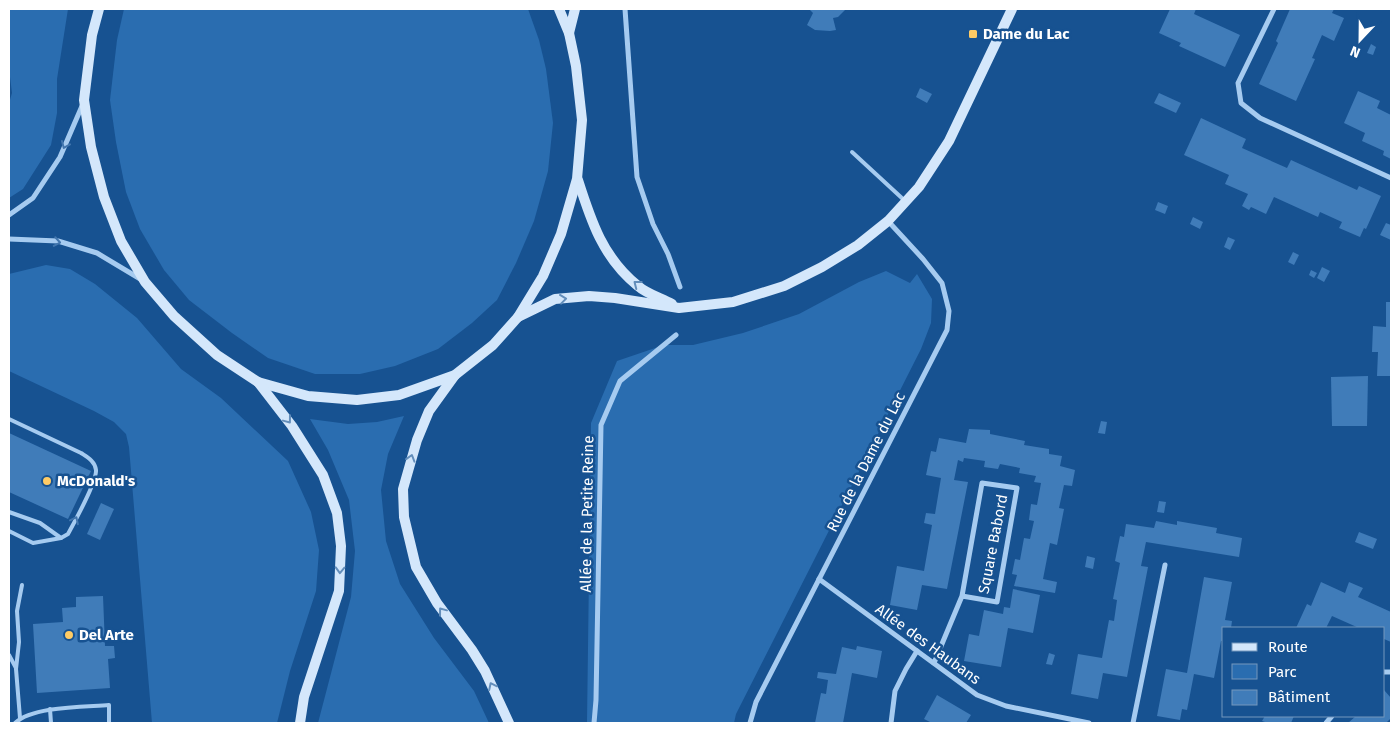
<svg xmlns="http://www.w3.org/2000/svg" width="1400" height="732" viewBox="0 0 1400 732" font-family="'Fira Sans',sans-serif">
  <rect width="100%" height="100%" fill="#175291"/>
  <g fill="#2a6db0">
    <path d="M9 9H68L57 79V113L51 145 23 189 9 198V103L12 93 9 69Z"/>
    <path d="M124 9H528L539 40 546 69 553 123 548 171 534 221 516 263 497 300 472 323 438 349 395 366 360 374H315L268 358 232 333 189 300 164 270 140 229 126 192 116 142 110 100 117 40Z"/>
    <path d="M46 265 70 269 95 284 137 318 181 369 221 398 288 461 311 512 319 550 316 591 290 671 277 723H152L129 447 126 434 114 422 94 411 9 371V274Z"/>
    <path d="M886 271 910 283 917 274 932 299 931 323 921 349 736 714 734 723H587L591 423 617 361 664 345H693L743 333 799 314 859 282Z"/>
    <path d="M404 416 388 454 381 490 386 541 400 584 434 638 474 691 489 723H318L351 597 355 551 349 500 328 450 310 419 348 424 377 422Z"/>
  </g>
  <g fill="#407cb9">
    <path d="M809 9H846L838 17 833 18 836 30 830 31 815 30 807 25 813 13Z"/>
    <path d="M1170 9H1196L1194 14 1240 35 1225 67 1179 46 1181 43 1159 33Z"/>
    <path d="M1290 9H1334L1332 13 1344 18 1334 41 1322 35 1312 58 1315 59 1296 101 1259 84 1278 43 1276 41Z"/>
    <path d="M1371 44 1376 47 1373 55 1367 53Z"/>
    <path d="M920 88 932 94 927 103 916 97Z"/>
    <path d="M1358 91 1380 101 1377 108 1391 115V159L1383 155 1384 151 1362 141 1365 133 1344 123Z"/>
    <path d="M1159 93 1181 103 1176 113 1154 103Z"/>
    <path d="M1201 118 1246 139 1242 148 1287 168 1291 160 1357 190 1359 186 1381 196 1366 229 1364 228 1360 237 1339 228 1342 222 1320 212 1318 217 1274 197 1266 214 1251 207 1249 210 1242 206 1248 194 1225 184 1229 175 1184 155Z"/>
    <path d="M1158 202 1168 206 1165 214 1155 210Z"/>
    <path d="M1193 217 1203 222 1200 229 1190 224Z"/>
    <path d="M1386 223 1391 225V240L1380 235Z"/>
    <path d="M1228 237 1235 240 1230 250 1224 247Z"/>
    <path d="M1293 252 1299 255 1294 265 1288 262Z"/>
    <path d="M1322 267 1330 271 1324 282 1317 278Z"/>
    <path d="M1311 270 1317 273 1314 278 1309 275Z"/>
    <path d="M1386 302H1391V376H1377L1378 352H1372L1373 326 1386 327Z"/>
    <path d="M1368 376 1367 426H1332L1331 377Z"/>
    <path d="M1101 421 1107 422 1105 434 1098 433Z"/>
    <path d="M969 429 990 430V434L1025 441 1024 445 1049 449V454L1062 456 1060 466 1075 470 1072 486 1064 485 1059 508 1064 509 1057 545 1050 543 1043 579 1057 582 1055 593 1014 586 1017 575 1012 574 1015 559 1020 560 1024 538 1030 539 1034 521 1029 520 1031 504 1037 505 1041 483 1034 482 1036 476 1019 473 1020 468 1000 464 998 469 984 467 985 461 964 458 963 462 958 460 954 480 968 482 947 589 922 585 917 610 890 605 897 566 924 571 932 525 924 523 926 513 935 514 941 478 926 475 931 451 936 452 939 438 966 443Z"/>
    <path d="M9 433 91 471 68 519 9 492Z"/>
    <path d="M1159 501 1166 502 1164 513 1157 512Z"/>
    <path d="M101 503 114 509 100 540 87 534Z"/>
    <path d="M1156 521 1177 525V521L1217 528 1216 533 1242 538 1239 557 1146 542 1141 566 1148 567 1127 677 1103 673 1098 699 1071 694 1078 654 1102 658 1109 620 1114 621 1117 600 1113 599 1120 563 1115 561 1120 536 1124 537 1126 524 1154 528Z"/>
    <path d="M1359 532 1377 539 1373 549 1355 542Z"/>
    <path d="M1087 556 1095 558 1093 569 1085 567Z"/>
    <path d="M1204 577 1232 582 1225 620 1232 621 1231 628H1224V641H1221L1214 678 1194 674 1187 710 1182 709 1180 720 1157 716 1166 669 1187 673Z"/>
    <path d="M1321 582 1345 593 1349 582 1363 588 1358 597 1391 612V642L1384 639V628H1359L1332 616 1326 628H1296L1307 604 1311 606Z"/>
    <path d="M1013 589 1040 595 1033 633 1008 628 1001 667 964 661 969 634 979 636 984 610 1003 614 1004 607 1010 608Z"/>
    <path d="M103 596 105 646H114L115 658 108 659 110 688 37 693 33 624 63 622 62 608 76 607V597Z"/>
    <path d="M857 646 882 651 877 678 852 673 843 723H815L821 693 826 694 828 680 817 678 818 672 836 674 842 647 856 650Z"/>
    <path d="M1049 653 1055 655 1052 665 1046 664Z"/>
    <path d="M1384 690 1391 698V718L1386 723H1348L1356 716H1384Z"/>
    <path d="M937 695 971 715 966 723H932L924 719Z"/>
    <path d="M1265 716H1294L1291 723H1268L1262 721Z"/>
  </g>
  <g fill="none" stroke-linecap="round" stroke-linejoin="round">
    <g stroke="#a6cbf0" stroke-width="4">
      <path d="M852 152 904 200"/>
      <path d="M9 419 81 453C87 457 95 461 96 470 97 482 75 521 68 534L61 538 40 523 9 512"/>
      <path d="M9 531 33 543 61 538"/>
      <path d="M9 655 16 668"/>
      <path d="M50 709 51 723"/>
      <path d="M20 718 16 669 19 642 17 611 22 585"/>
      <path d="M15 723C33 706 84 707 109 705V723"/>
    </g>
    <g stroke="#a6cbf0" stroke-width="5">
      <path d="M625 9 637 177 653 224 668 254 680 287"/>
      <path d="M1274 9 1238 83 1241 103 1260 118 1391 178"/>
      <path d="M9 215 33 198 60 157 82 106"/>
      <path d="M9 239 58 241 97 253 142 280"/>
      <path d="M819 579 977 695 1006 706 1089 723"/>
      <path d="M934 663 962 596 982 483 1017 488 997 602 962 596"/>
      <path d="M1384 672H1391"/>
      <path d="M594 723 596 700 601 425 620 381 676 335"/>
      <path d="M750 723 756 702 947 330 949 311 942 283 923 259 888 221"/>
      <path d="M891 723 895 691 906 669 917 651"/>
      <path d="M1133 723 1165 565"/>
      <path d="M1326 723 1332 716"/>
    </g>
    <g stroke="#d4e7fb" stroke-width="10">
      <path d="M99 9 92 35 84 100 91 147 104 197 121 241 145 282 174 316 217 355 258 382 308 396 357 400 399 395 455 375 493 345 518 317 543 276 561 234 577 179 582 120 576 66 569 33 559 9"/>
      <path d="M569 33 575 9"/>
      <path d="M578 180C591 221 603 258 638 286 647 294 661 298 672 304"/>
      <path d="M518 317 555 299 589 296 615 298 679 308 733 302 784 286 822 267 858 245 888 221 919 187 949 141 1012 9"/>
      <path d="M455 375 429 411 417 440 403 489 404 517 416 567 437 603 472 650 485 671 509 723"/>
      <path d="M258 382 292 426 323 475 337 513 341 546 339 591 304 697 300 723"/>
    </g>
  </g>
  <defs><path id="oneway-chevron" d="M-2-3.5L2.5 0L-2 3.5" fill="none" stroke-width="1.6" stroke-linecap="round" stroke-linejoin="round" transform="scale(1.25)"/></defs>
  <g stroke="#4276ae">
    <use href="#oneway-chevron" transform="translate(65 145) rotate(113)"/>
    <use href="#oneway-chevron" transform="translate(57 242) rotate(10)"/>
    <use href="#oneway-chevron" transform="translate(75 520) rotate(-64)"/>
  </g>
  <g stroke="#638ebb">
    <use href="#oneway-chevron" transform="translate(637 284) rotate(-142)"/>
    <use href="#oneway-chevron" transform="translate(563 299) rotate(-7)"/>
    <use href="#oneway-chevron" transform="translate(288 420) rotate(53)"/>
    <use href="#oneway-chevron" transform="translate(411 458) rotate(-73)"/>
    <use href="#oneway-chevron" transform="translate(340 570) rotate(92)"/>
    <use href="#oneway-chevron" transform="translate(442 611) rotate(-127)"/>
    <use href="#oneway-chevron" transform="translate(492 686) rotate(-116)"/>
  </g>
  <g fill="#ffcb65" stroke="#175291" stroke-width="2">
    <rect x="968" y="29" width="10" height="10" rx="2.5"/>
    <circle cx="47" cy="481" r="5"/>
    <circle cx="69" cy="635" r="5"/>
  </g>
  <g text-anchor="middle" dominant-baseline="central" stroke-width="5" stroke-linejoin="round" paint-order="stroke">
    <g font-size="15" font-weight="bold" fill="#fff" stroke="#175291" text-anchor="start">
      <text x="983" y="34">Dame du Lac</text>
      <text x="57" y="481">McDonald's</text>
      <text x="79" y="635">Del Arte</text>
    </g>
    <g font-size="15" fill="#fff" stroke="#175291">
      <text transform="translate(866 462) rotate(-63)">Rue de la Dame du Lac</text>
      <text transform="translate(587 514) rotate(-89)">Allée de la Petite Reine</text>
      <text transform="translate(993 544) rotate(-79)">Square Babord</text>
      <text transform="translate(928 644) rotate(36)">Allée des Haubans</text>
    </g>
  </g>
  <rect width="1400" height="732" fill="none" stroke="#ffffff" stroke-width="20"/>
  <rect x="1222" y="627" width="162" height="90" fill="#175291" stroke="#7497bd"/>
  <rect x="1232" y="643" width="25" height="8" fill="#d4e7fb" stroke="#7497bd"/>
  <text x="1268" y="652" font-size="15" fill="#ffffff">Route</text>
  <rect x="1232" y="664" width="25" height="15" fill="#2a6db0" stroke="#7497bd"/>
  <text x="1268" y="677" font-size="15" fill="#ffffff">Parc</text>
  <rect x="1232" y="690" width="25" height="15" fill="#407cb9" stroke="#7497bd"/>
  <text x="1268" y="702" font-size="15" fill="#ffffff">Bâtiment</text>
  <g transform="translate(1360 40) rotate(202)" stroke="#175291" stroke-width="4" paint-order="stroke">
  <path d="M0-4L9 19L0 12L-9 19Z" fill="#ffffff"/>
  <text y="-8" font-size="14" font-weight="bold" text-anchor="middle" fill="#ffffff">N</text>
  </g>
</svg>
